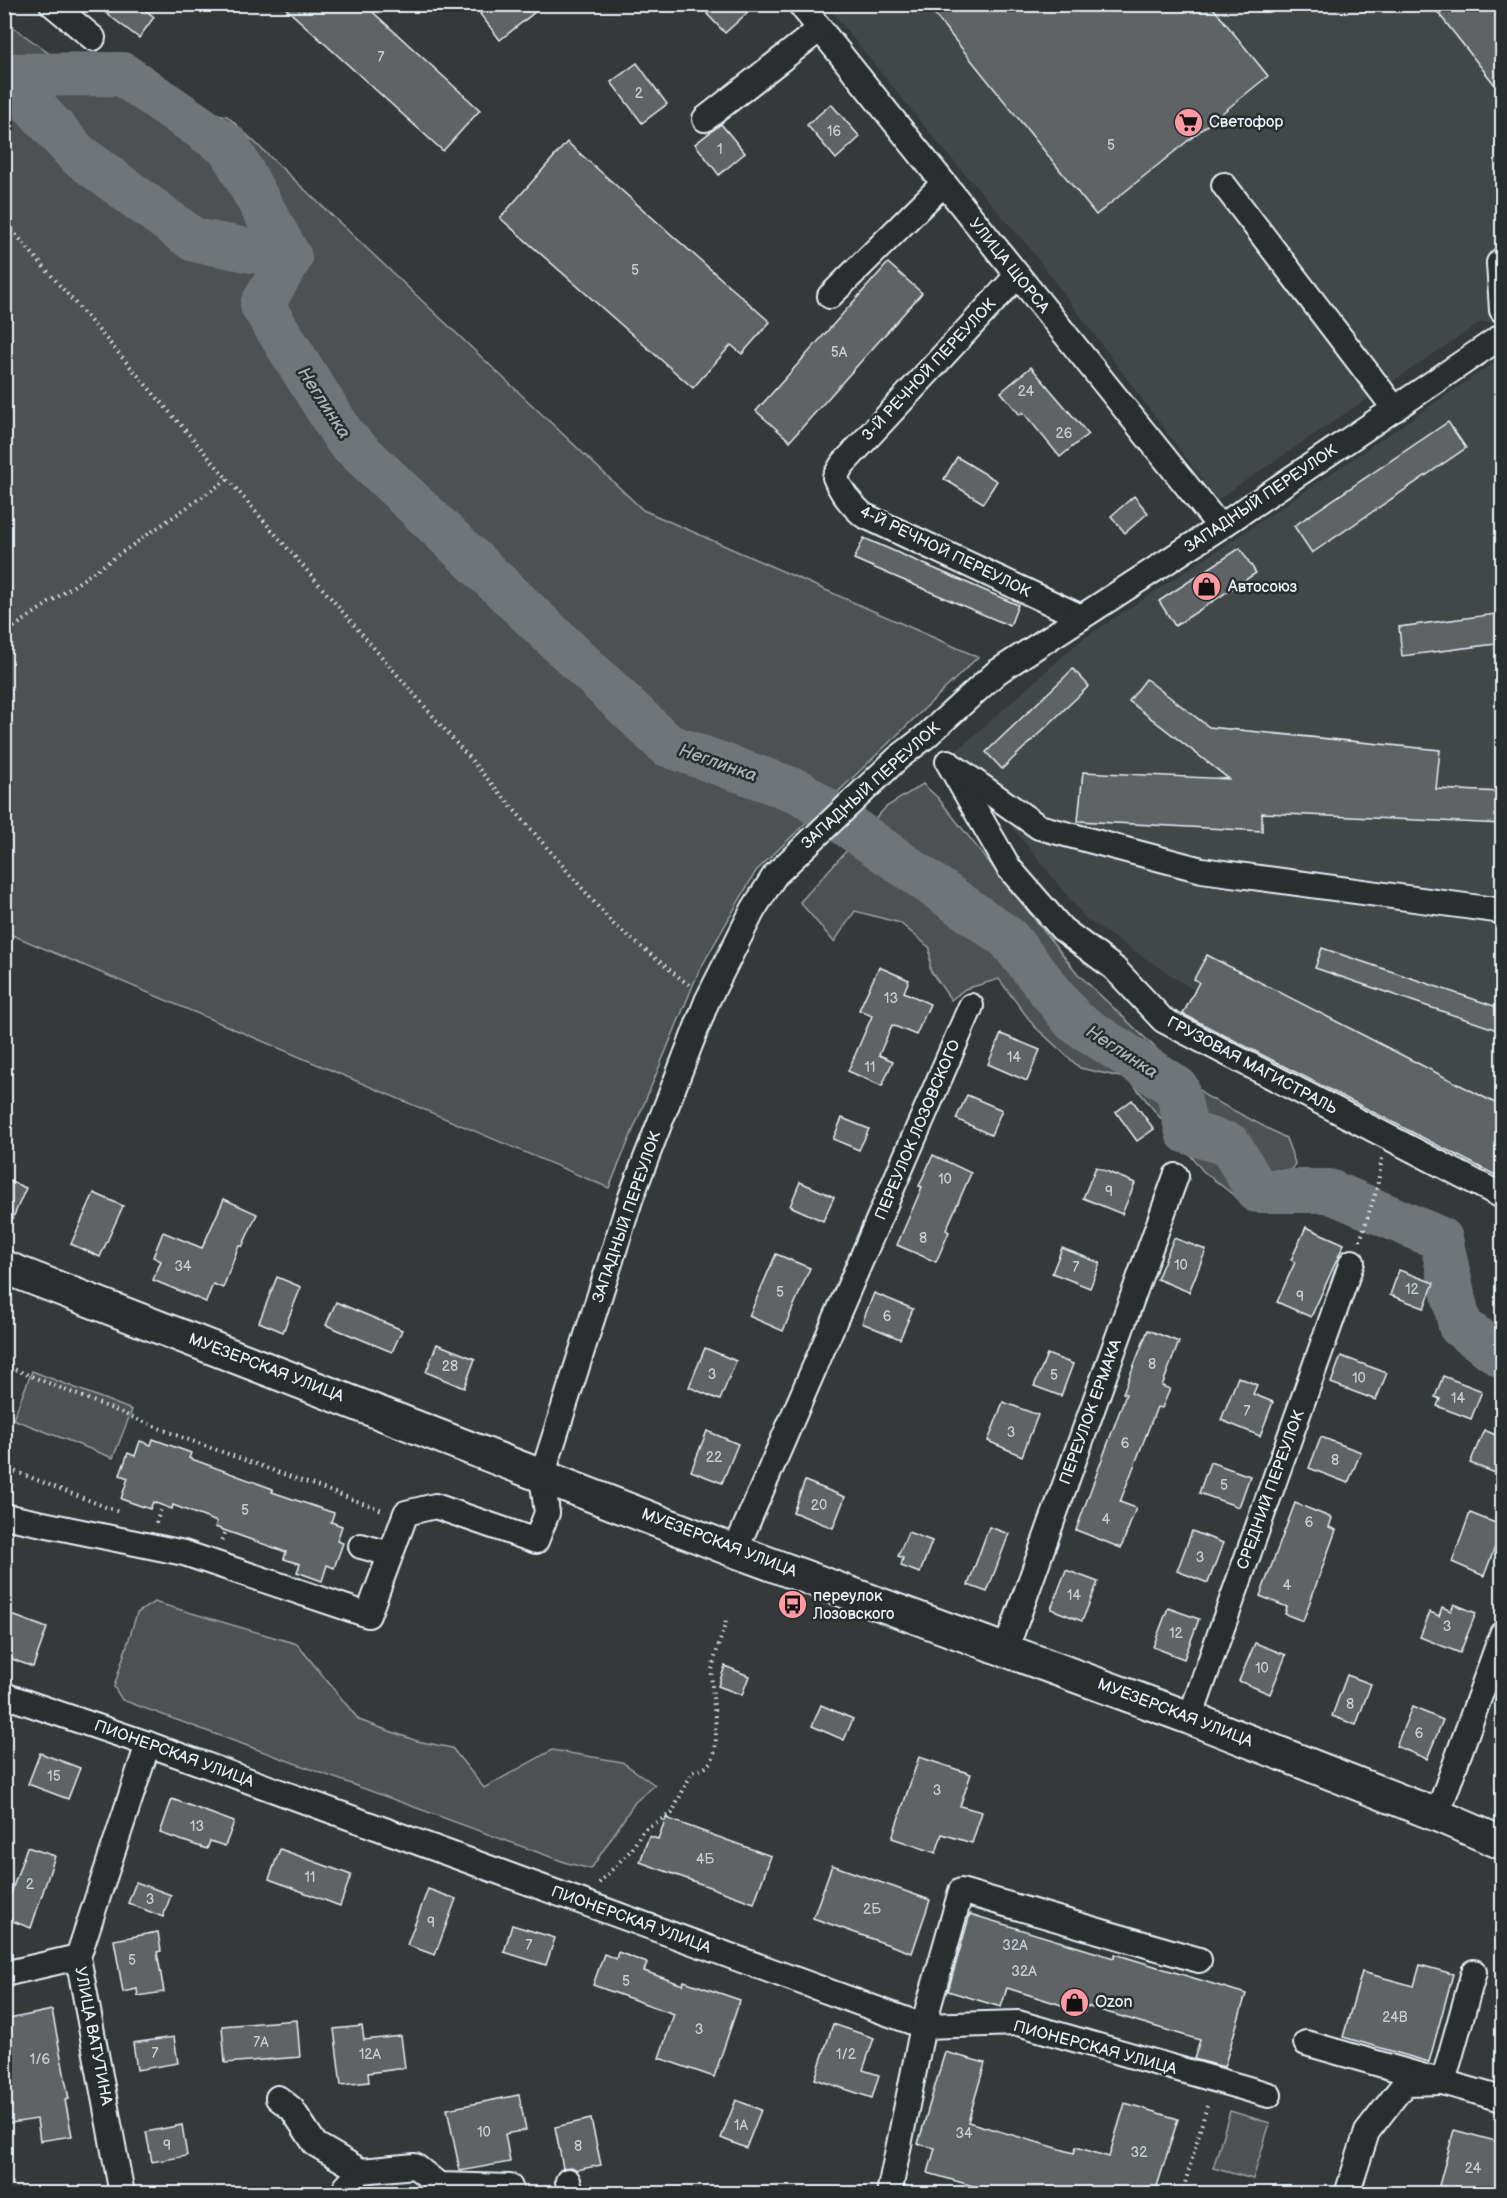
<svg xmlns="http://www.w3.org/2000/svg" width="1507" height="2198" viewBox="0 0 1507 2198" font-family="'Balsamiq Sans',sans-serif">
  <rect width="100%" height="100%" fill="#35393a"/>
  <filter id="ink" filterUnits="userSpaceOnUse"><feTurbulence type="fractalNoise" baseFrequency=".0167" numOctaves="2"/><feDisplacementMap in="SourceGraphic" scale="12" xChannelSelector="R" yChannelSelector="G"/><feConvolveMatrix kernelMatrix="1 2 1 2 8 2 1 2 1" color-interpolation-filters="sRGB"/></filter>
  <g filter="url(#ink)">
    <g fill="#424647">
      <path d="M826 5H1502V323L1481 322 1217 500 1029 247 942 148Z"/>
      <path d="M1502 357V1172L1264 1036 1087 920 953 754 1081 640 1239 536Z"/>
    </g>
    <g fill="#4d5152" stroke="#9aa1a5" stroke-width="1.5">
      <path d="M5 21 100 91 227 116 643 510 978 657 756 871 699 971 609 1188 5 932Z"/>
      <path d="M923 784 938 798 1078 974 1206 1096 1286 1138 1295 1163 1289 1179 1250 1208 1203 1171 1129 1079 1080 1068 1034 1026 999 979 965 989 951 1000 930 970V948L900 923 855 911 834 942 800 902 886 807Z"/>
      <path d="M32 1371 132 1410 113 1458 13 1419Z"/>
      <path d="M154 1602 297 1644 359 1720 417 1741 452 1748 484 1788 552 1750 622 1762 655 1785 635 1802 591 1869 567 1863 122 1700 114 1687 137 1613Z"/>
      <path d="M1230 2111 1270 2123 1253 2179 1213 2168Z"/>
    </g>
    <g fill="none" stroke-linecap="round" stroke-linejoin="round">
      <g stroke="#707579" stroke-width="44">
        <path d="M4 75 122 74 229 147 290 258 262 305 345 438 667 745 800 792 1008 938 1074 1021 1177 1088 1187 1132 1230 1145 1257 1191H1329L1441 1239 1460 1326 1502 1356"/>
        <path d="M6 75 77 154 194 240 290 258"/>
      </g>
    </g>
    <g fill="#5f6365" stroke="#e8f1f8" stroke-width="1.5">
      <path d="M94 4H138L154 17 139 38Z"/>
      <path d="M281 4H364L480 110 443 151Z"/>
      <path d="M493 4H545L500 40 480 14Z"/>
      <path d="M719 4H757L725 33 707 14Z"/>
      <path d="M926 4H1210L1268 76 1096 215Z"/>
      <path d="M1431 4H1503V95Z"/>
      <path d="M637 63 667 104 642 123 611 82Z"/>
      <path d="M831 104 860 137 836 159 807 125Z"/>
      <path d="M721 124 745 153 719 175 695 144Z"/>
      <path d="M567 142 770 322 742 354 731 345 693 388 500 218Z"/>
      <path d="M888 263 922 293 790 441 756 411Z"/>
      <path d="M1031 367 1088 434 1060 457 1023 412 1020 415 1001 392Z"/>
      <path d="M1448 422 1466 448 1312 553 1294 526Z"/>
      <path d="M957 457 997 481 983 503 944 479Z"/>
      <path d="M1134 496 1148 513 1125 533 1111 516Z"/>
      <path d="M864 538 1018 605 1010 626 854 559Z"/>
      <path d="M1240 548 1256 573 1175 626 1159 601Z"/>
      <path d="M1503 613V643L1402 656 1399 627Z"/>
      <path d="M1073 669 1089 686 1002 769 986 752Z"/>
      <path d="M1146 679 1209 727 1440 750 1436 789 1503 792V824L1262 813V831L1078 821 1083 772 1229 779 1129 701Z"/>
      <path d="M1322 948 1503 1009V1032L1315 968Z"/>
      <path d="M1207 955 1503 1107V1179L1183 1014 1199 982 1194 979Z"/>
      <path d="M879 967 909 980 904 992 930 1004 916 1035 892 1025 879 1055 893 1061 882 1086 848 1071 872 1016 859 1010Z"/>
      <path d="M1001 1034 1040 1050 1027 1081 988 1064Z"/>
      <path d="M967 1095 1002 1110 991 1135 956 1119Z"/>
      <path d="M1132 1100 1154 1129 1137 1141 1116 1112Z"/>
      <path d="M842 1118 869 1129 859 1150 833 1139Z"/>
      <path d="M933 1155 971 1173 946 1230 949 1232 936 1262 897 1245 922 1187 919 1186Z"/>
      <path d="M1096 1167 1135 1183 1122 1214 1083 1198Z"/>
      <path d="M4 1179 26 1188 4 1238Z"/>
      <path d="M800 1182 834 1197 823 1221 790 1206Z"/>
      <path d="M94 1193 123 1206 100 1257 71 1244Z"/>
      <path d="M224 1199 257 1214 242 1247 239 1245 223 1288 213 1284 206 1302 153 1280 161 1261 153 1257 163 1232 202 1248Z"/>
      <path d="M1306 1227 1344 1244 1311 1317 1277 1302 1295 1262 1291 1260Z"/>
      <path d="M1174 1238 1206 1250 1189 1292 1157 1279Z"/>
      <path d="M1062 1248 1100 1263 1090 1288 1052 1273Z"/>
      <path d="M776 1254 810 1268 783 1331 749 1316Z"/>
      <path d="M1399 1270 1434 1283 1424 1308 1390 1295Z"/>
      <path d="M277 1277 301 1287 283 1332 259 1322Z"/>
      <path d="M874 1293 913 1309 900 1339 862 1323Z"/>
      <path d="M336 1302 402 1330 392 1352 326 1325Z"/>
      <path d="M1148 1330 1179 1342 1162 1386 1170 1389 1162 1408 1157 1407 1120 1502 1136 1508 1121 1548 1076 1530 1126 1394 1123 1393Z"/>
      <path d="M437 1344 475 1359 464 1388 426 1372Z"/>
      <path d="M705 1348 736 1361 720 1400 689 1387Z"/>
      <path d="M1047 1354 1073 1364 1061 1396 1034 1386Z"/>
      <path d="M1341 1356 1387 1373 1376 1400 1331 1383Z"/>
      <path d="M1443 1376 1482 1391 1471 1419 1437 1406 1440 1399 1435 1397Z"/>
      <path d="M1238 1377 1257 1385 1253 1394 1273 1402 1260 1436 1221 1420Z"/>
      <path d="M1003 1402 1038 1415 1022 1456 988 1441Z"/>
      <path d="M1484 1430 1503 1438V1476L1470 1463Z"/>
      <path d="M707 1431 738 1444 722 1483 691 1471Z"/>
      <path d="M1321 1437 1361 1452 1348 1483 1309 1468Z"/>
      <path d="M153 1439 191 1453 189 1458 273 1489 272 1492 334 1513 331 1522 342 1526 337 1541 343 1543 334 1568 327 1565 322 1581 297 1572 300 1564 284 1559 286 1552 215 1527 217 1522 173 1505 172 1509 153 1502 150 1509 121 1499 128 1478 120 1475 128 1453 135 1456 140 1441 151 1445Z"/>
      <path d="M1210 1462 1250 1476 1239 1507 1199 1493Z"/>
      <path d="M805 1481 845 1497 833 1528 793 1512Z"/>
      <path d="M1295 1503 1332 1518 1329 1527 1336 1530 1303 1621 1285 1614 1287 1607 1260 1596Z"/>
      <path d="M1470 1513 1503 1526 1484 1576 1452 1562Z"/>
      <path d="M989 1527 1009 1534 987 1592 968 1585Z"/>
      <path d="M1192 1531 1223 1543 1208 1583 1177 1571Z"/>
      <path d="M908 1532 932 1541 920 1573 901 1566 903 1558 898 1556Z"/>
      <path d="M1066 1570 1098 1582 1082 1621 1051 1609Z"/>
      <path d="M1454 1604 1476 1613 1460 1653 1420 1637 1430 1612 1439 1616 1442 1607 1451 1611Z"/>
      <path d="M1168 1608 1199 1619 1184 1659 1153 1647Z"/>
      <path d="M4 1612 47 1628 33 1667 4 1656Z"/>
      <path d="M1255 1643 1286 1655 1270 1694 1239 1681Z"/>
      <path d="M725 1666 749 1676 742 1695 718 1686Z"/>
      <path d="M1347 1675 1371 1684 1356 1725 1332 1716Z"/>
      <path d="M821 1705 853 1719 844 1740 812 1726Z"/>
      <path d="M1412 1707 1443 1720 1427 1759 1396 1746Z"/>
      <path d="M40 1753 80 1768 68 1799 28 1784Z"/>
      <path d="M919 1757 971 1774 960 1806 982 1812 972 1843 942 1834 936 1853 892 1838Z"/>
      <path d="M172 1799 234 1822 225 1846 210 1841 207 1849 160 1833Z"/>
      <path d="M666 1818 771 1856 754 1903 640 1862 649 1836 658 1839Z"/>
      <path d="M27 1847 55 1856 31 1928 4 1918V1913Z"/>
      <path d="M280 1849 351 1875 340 1906 269 1879Z"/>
      <path d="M832 1865 930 1900 912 1953 813 1918Z"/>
      <path d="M136 1882 171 1895 163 1917 128 1903Z"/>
      <path d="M428 1889 456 1899 435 1955 407 1945Z"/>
      <path d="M970 1914 1114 1958 1115 1954 1246 1994 1224 2067 1194 2059 1200 2040 1086 2006 1084 2012 1007 1988 1001 2007 948 1991Z"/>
      <path d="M512 1925 555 1938 546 1965 504 1952Z"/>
      <path d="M158 1932 161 1951 157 1952 164 1992 138 1996 137 1989 123 1992 114 1940Z"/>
      <path d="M618 1952 647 1963 644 1971 683 1985 684 1981 740 2000 714 2077 659 2058 674 2014 593 1985 604 1954 616 1959Z"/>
      <path d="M1420 1965 1453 1974 1429 2062 1343 2037 1362 1972 1414 1986Z"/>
      <path d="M52 2010 69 2099 65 2100 72 2136 40 2141 37 2119 4 2124V2020Z"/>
      <path d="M297 2020 300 2057 225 2063 222 2026Z"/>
      <path d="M833 2024 874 2038 863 2070 879 2075 872 2098 815 2079Z"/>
      <path d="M362 2026 364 2040 401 2036 405 2068 368 2073 369 2082 341 2085 334 2029Z"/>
      <path d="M174 2037 178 2063 137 2070 133 2043Z"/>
      <path d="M945 2052 985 2063 968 2122 1074 2153 1076 2147 1109 2157 1125 2103 1178 2119 1155 2193H998L928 2173 935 2148 918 2144Z"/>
      <path d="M519 2095 526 2130 505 2134 510 2162 460 2171 447 2109Z"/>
      <path d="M736 2100 761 2110 746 2148 721 2138Z"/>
      <path d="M591 2119 601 2165 577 2170 571 2167 563 2168 555 2127Z"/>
      <path d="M182 2125 187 2156 152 2162 146 2132Z"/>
      <path d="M1454 2130 1503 2143V2193H1437Z"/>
    </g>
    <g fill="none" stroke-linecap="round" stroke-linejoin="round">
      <defs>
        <g id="minor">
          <path d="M52 4 93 38"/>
          <path d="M800 4 1220 527"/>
          <path d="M705 119 820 29"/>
          <path d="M1224 185 1395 409"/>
          <path d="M1502 260 1499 263 1502 310"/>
          <path d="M1017 276 842 465 835 477C841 493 851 504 863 515L1081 617"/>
          <path d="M830 296 943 184"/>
          <path d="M948 762 1009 868 1062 929 1114 968 1163 1020 1502 1196"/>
          <path d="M954 767 1039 827 1202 870 1502 911"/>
          <path d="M4 1516 184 1553 368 1615 406 1513 435 1506 536 1541 547 1513 542 1476 631 1197 707 1001 753 910 775 875 898 758 925 737 997 672 1220 527 1502 336"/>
          <path d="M361 1546 390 1554"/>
          <path d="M735 1551 971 1006"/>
          <path d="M1006 1649 1176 1176"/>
          <path d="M4 1695 148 1744 923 2026 1018 2023 1269 2095"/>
          <path d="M1190 1718 1352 1262"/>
          <path d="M1437 1815 1502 1634"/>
          <path d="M4 1974 78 1957"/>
          <path d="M1306 2043 1502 2099"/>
          <path d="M278 2098 292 2109 315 2144 361 2171"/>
          <path d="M568 2181 572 2194"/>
          <path d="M122 2194 78 1957 148 1744"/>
          <path d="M347 2194 346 2187 361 2171 415 2166 439 2185 510 2187 512 2194"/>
          <path d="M889 2194 923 2026 961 1891 1199 1960"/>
          <path d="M1347 2194 1367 2132 1405 2083 1443 2082 1474 1972"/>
        </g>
        <path id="major" d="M4 1267 735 1551 1190 1718 1437 1815 1502 1843"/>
      </defs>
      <use href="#minor" stroke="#e8f1f8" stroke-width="28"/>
      <use href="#major" stroke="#e8f1f8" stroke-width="36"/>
      <g stroke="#e8f1f8" stroke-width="4" stroke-dasharray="1.5 4.5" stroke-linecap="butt">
        <path d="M4 221 614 925 690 986"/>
        <path d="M4 634 228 479"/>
        <path d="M1360 1241 1377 1188 1382 1158"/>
        <path d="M4 1365 181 1437 382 1510"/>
        <path d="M4 1467 121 1513"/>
        <path d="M156 1523 162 1506"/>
        <path d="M222 1540 226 1531"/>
        <path d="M599 1883 632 1849 643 1830 672 1813 692 1772C697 1770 705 1769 708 1765 725 1748 709 1694 712 1670 715 1654 722 1637 726 1621"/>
        <path d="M1182 2194 1208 2102"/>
      </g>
      <use href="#minor" stroke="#2a2d2e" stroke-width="24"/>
      <use href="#major" stroke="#2a2d2e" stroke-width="32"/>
    </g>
  </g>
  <defs>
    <symbol id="supermarket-disc" viewBox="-11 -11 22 22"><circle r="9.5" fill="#ff9aa2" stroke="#2a2d2e"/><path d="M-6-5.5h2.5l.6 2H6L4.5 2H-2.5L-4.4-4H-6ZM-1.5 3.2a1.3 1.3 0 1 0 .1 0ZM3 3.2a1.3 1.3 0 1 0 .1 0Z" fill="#111"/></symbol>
    <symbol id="shop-disc" viewBox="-11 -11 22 22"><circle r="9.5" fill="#ff9aa2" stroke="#2a2d2e"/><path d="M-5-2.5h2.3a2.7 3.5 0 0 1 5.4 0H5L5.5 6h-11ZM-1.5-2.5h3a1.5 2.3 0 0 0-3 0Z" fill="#111"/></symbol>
    <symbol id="bus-disc" viewBox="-11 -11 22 22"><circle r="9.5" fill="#ff9aa2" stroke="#2a2d2e"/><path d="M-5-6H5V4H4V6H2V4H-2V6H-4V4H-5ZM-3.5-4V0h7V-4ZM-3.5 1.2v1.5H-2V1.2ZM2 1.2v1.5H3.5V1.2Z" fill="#111"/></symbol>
  </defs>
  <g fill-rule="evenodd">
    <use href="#supermarket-disc" x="1172" y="106" width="33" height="33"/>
    <use href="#shop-disc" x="1190" y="570" width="33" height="33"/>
    <use href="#bus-disc" x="776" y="1588" width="33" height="33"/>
    <use href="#shop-disc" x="1058" y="1986" width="33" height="33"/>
  </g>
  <g text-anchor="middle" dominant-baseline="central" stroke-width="5" stroke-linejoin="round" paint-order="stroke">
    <g font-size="14" fill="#c6ced3">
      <text x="381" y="57">7</text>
      <text x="639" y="93">2</text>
      <text x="834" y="131">16</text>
      <text x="1111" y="145">5</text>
      <text x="720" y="149">1</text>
      <text x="635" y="270">5</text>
      <text x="839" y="352">5А</text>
      <text x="1026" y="391">24</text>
      <text x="1064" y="433">26</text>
      <text x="891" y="998">13</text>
      <text x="1014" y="1057">14</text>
      <text x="870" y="1067">11</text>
      <text x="945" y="1179">10</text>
      <text x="1109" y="1191">9</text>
      <text x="923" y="1238">8</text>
      <text x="1181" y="1265">10</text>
      <text x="183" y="1266">34</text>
      <text x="1076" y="1267">7</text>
      <text x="1412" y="1289">12</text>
      <text x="780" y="1292">5</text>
      <text x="1300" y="1296">9</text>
      <text x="887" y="1316">6</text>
      <text x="1152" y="1364">8</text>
      <text x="450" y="1366">28</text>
      <text x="712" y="1374">3</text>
      <text x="1054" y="1375">5</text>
      <text x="1359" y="1378">10</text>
      <text x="1458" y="1398">14</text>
      <text x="1247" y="1411">7</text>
      <text x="1011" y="1432">3</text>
      <text x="1125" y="1443">6</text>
      <text x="714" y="1457">22</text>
      <text x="1335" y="1460">8</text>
      <text x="1224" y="1485">5</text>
      <text x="819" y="1505">20</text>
      <text x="245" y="1510">5</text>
      <text x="1106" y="1519">4</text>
      <text x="1309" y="1522">6</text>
      <text x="1200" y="1557">3</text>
      <text x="1287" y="1585">4</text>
      <text x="1074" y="1595">14</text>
      <text x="1447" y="1626">3</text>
      <text x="1176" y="1633">12</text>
      <text x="1262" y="1668">10</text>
      <text x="1350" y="1704">8</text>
      <text x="1419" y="1733">6</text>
      <text x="54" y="1776">15</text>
      <text x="937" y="1790">3</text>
      <text x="197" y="1826">13</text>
      <text x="705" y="1859">4Б</text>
      <text x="310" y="1877">11</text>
      <text x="30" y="1884">2</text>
      <text x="150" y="1899">3</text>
      <text x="872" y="1909">2Б</text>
      <text x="431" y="1922">9</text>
      <text x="529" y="1945">7</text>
      <text x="1015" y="1945">32А</text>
      <text x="132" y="1960">5</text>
      <text x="1024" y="1971">32А</text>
      <text x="626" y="1981">5</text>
      <text x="1395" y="2017">24В</text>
      <text x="699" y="2029">3</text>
      <text x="261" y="2042">7А</text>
      <text x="155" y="2053">7</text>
      <text x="370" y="2054">12А</text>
      <text x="846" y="2054">1/2</text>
      <text x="40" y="2059">1/6</text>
      <text x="741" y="2125">1А</text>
      <text x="484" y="2132">10</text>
      <text x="964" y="2133">34</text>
      <text x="167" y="2145">9</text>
      <text x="578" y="2146">8</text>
      <text x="1139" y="2152">32</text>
      <text x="1473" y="2168">24</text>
    </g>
    <g font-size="16" fill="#e8f1f8" stroke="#2a2d2e" text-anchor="start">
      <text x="1209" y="122">Светофор</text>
      <text x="1228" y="587">Автосоюз</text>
      <text x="813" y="1596">переулок<tspan x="813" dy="18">Лозовского</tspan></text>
      <text x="1095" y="2002">Ozon</text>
    </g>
    <g font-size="16" fill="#e8f1f8" stroke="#2a2d2e">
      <text transform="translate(1009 266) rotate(51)">УЛИЦА ЩОРСА</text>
      <text transform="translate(929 370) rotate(-47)">3-Й РЕЧНОЙ ПЕРЕУЛОК</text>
      <text transform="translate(1261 499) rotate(-34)">ЗАПАДНЫЙ ПЕРЕУЛОК</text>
      <text transform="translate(945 552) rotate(26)">4-Й РЕЧНОЙ ПЕРЕУЛОК</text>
      <text transform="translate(871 786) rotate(-42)">ЗАПАДНЫЙ ПЕРЕУЛОК</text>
      <text transform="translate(1252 1066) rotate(28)">ГРУЗОВАЯ МАГИСТРАЛЬ</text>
      <text transform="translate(918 1130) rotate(-67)">ПЕРЕУЛОК ЛОЗОВСКОГО</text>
      <text transform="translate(627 1217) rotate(-71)">ЗАПАДНЫЙ ПЕРЕУЛОК</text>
      <text transform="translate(266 1368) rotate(21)">МУЕЗЕРСКАЯ УЛИЦА</text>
      <text transform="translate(1091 1412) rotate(-70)">ПЕРЕУЛОК ЕРМАКА</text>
      <text transform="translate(1271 1490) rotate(-70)">СРЕДНИЙ ПЕРЕУЛОК</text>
      <text transform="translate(719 1543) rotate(21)">МУЕЗЕРСКАЯ УЛИЦА</text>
      <text transform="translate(1175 1713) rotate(21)">МУЕЗЕРСКАЯ УЛИЦА</text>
      <text transform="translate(174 1754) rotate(20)">ПИОНЕРСКАЯ УЛИЦА</text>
      <text transform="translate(631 1920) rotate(20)">ПИОНЕРСКАЯ УЛИЦА</text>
      <text transform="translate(93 2036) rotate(79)">УЛИЦА ВАТУТИНА</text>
      <text transform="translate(1095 2048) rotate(15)">ПИОНЕРСКАЯ УЛИЦА</text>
    </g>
    <g font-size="18" font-style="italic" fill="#acb3b8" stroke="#2a2d2e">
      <text transform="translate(324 403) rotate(57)">Неглинка</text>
      <text transform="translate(718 763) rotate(19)">Неглинка</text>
      <text transform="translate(1122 1052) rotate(33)">Неглинка</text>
    </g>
  </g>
  <rect width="1507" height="2198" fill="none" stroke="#2a2d2e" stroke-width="24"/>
  <rect x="12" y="12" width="1483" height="2174" fill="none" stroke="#e8f1f8" stroke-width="2" filter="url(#ink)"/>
</svg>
